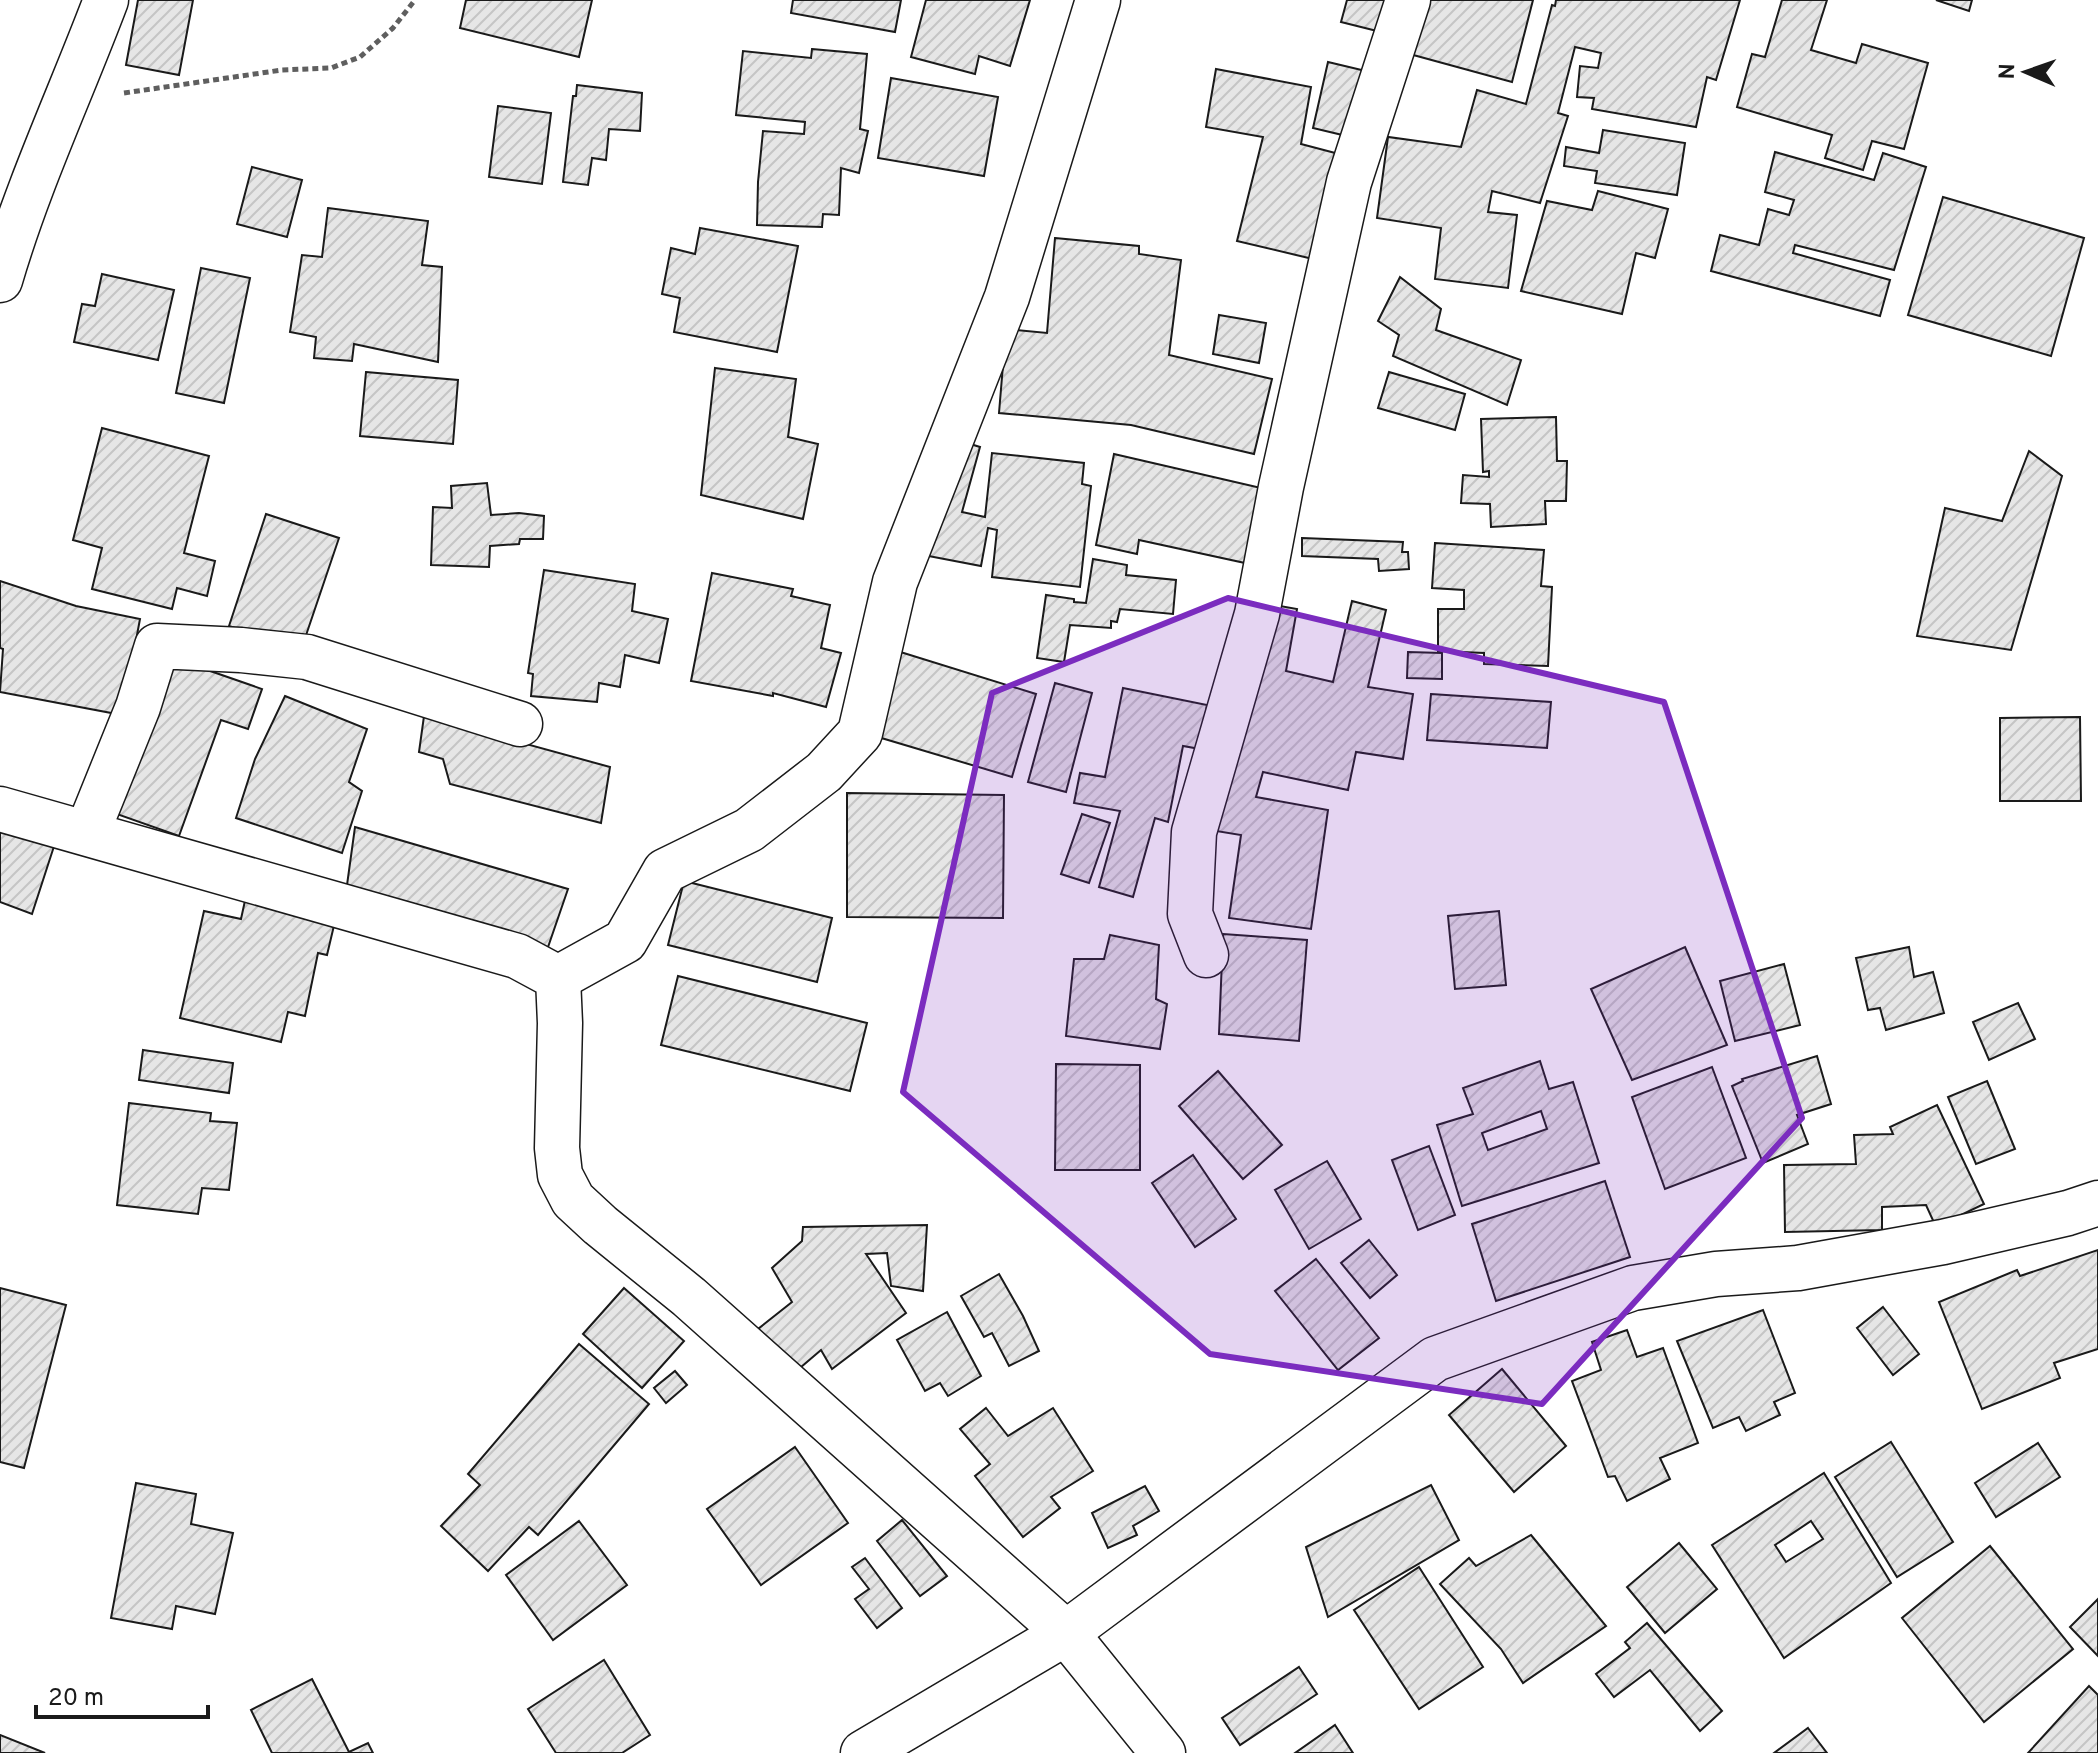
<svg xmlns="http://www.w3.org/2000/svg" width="2098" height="1753" viewBox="0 0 2098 1753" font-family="Overpass,sans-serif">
  <defs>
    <pattern id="building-hatch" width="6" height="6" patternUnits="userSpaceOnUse" patternTransform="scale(2)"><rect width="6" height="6" fill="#e6e6e6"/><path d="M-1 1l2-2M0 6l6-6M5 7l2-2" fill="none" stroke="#c5c5c5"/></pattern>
  </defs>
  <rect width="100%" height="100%" fill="#fff"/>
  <g fill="url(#building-hatch)" stroke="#1a1a1a" stroke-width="2" fill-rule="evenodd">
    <path d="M138 0H193L179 75 126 65Z"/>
    <path d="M466 0H592L579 57 460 28Z"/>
    <path d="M793 0H901L895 32 791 13Z"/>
    <path d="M926 0H1030L1010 66 979 56 975 74 911 57Z"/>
    <path d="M1347 0H1402L1393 35 1341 22Z"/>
    <path d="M1421 0H1533L1512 82 1406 53Z"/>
    <path d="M1556 0H1740L1716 80 1707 77 1696 127 1592 109 1594 98 1577 97 1580 66 1598 68 1601 53 1575 47 1558 113 1568 116 1540 203 1492 191 1488 212 1517 215 1508 288 1435 279 1441 228 1377 218 1388 137 1461 147 1477 90 1526 104 1552 5 1555 6Z"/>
    <path d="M1782 0H1827L1811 50 1856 63 1862 44 1928 63 1904 149 1872 141 1863 170 1825 158 1832 135 1737 107 1752 54 1765 57Z"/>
    <path d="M1936 0H1972L1969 11Z"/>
    <path d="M812 49 867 54 860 129 868 131 859 173 841 168 839 215 823 214 822 227 757 225 758 182 763 131 804 134 805 122 736 115 743 51 811 58Z"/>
    <path d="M1328 62 1370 72 1355 138 1313 128Z"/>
    <path d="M1216 69 1311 87 1301 144 1339 154 1313 259 1237 241 1263 137 1206 127Z"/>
    <path d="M891 78 998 97 984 176 878 158Z"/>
    <path d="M577 85 642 93 640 131 609 129 606 160 592 158 588 185 563 182 573 96H576Z"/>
    <path d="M498 106 551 113 542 184 489 177Z"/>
    <path d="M1603 130 1685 143 1677 195 1595 183 1597 171 1564 166 1566 147 1599 153Z"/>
    <path d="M1775 152 1874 180 1883 153 1926 167 1894 270 1795 245 1793 253 1890 280 1880 316 1711 271 1720 235 1759 245 1768 209 1789 215 1794 200 1765 192Z"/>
    <path d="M252 167 302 180 287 237 237 224Z"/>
    <path d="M1598 191 1668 209 1655 258 1636 253 1622 314 1521 291 1547 201 1592 210Z"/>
    <path d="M1943 197 2084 238 2051 356 1908 315Z"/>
    <path d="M328 208 428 221 422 265 442 267 438 362 354 344 352 361 314 358 316 337 290 332 302 255 322 257Z"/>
    <path d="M700 228 798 246 777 352 674 332 680 298 662 294 671 248 695 254Z"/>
    <path d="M1055 238 1139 246V254L1181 260 1169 355 1272 379 1254 454 1131 425 999 413 1006 329 1047 333Z"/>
    <path d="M201 268 250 278 224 403 176 393Z"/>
    <path d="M102 274 174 290 158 360 74 342 82 304 95 306Z"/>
    <path d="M1400 277 1441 309 1436 330 1521 360 1507 405 1393 356 1399 335 1378 321Z"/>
    <path d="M1219 315 1266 323 1259 363 1213 354Z"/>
    <path d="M715 368 796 379 788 437 818 444 803 519 701 495Z"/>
    <path d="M366 372 458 380 453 444 360 436Z"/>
    <path d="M1389 372 1465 394 1455 430 1378 408Z"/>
    <path d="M1556 417 1557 461H1567L1566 501H1545L1546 524 1491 527 1490 504 1461 503 1463 475 1489 477V471L1483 472 1481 419Z"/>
    <path d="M102 428 209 456 184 553 215 561 207 596 177 588 172 609 92 589 102 548 73 540Z"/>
    <path d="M954 439 980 447 962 512 985 517 992 453 1084 463 1082 484 1091 486 1080 587 992 577 997 530 988 528 981 566 918 554Z"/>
    <path d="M2029 451 2062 476 2011 650 1917 636 1945 508 2002 521Z"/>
    <path d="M1114 454 1261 488 1245 563 1139 540 1137 554 1096 545Z"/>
    <path d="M487 483 491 515 519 513 544 516 543 539H520L519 544 490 546 489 567 431 565 433 507 452 508 451 486Z"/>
    <path d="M266 514 339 538 301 650 229 626Z"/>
    <path d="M1302 538 1403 542 1402 552H1408L1409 569 1379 571 1378 559 1302 556Z"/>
    <path d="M1435 543 1544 550 1541 586 1552 587 1548 666 1484 664V653L1438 651V609H1464V590L1432 588Z"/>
    <path d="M1093 559 1127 565 1126 575 1176 580 1173 614 1120 609 1117 622 1111 621V628L1070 625 1064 662 1037 658 1046 595 1074 599V602L1086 603Z"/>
    <path d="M544 570 635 584 632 611 668 619 659 663 625 655 620 687 599 683 597 702 531 696 533 674 528 673Z"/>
    <path d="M712 573 793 589 791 596 830 605 821 648 841 653 826 707 773 693V696L691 681Z"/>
    <path d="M0 581 76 606 140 619 122 715 0 692 3 649 0 648Z"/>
    <path d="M1352 601 1386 610 1368 687 1413 694 1403 759 1356 752 1348 790 1263 772 1256 797 1328 810 1311 929 1229 918 1241 835 1204 829 1268 604 1297 609 1286 671 1333 682Z"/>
    <path d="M894 650 1036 694 1012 777 868 734Z"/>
    <path d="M1408 652 1442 653V679L1407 678Z"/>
    <path d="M167 656 262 689 248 729 221 720 179 836 111 812Z"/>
    <path d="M1055 683 1092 693 1066 792 1028 782Z"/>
    <path d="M1123 688 1207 705 1200 749 1183 746 1168 822 1155 818 1133 897 1099 887 1120 811 1074 803 1080 773 1105 777Z"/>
    <path d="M1431 694 1551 702 1547 748 1427 740Z"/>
    <path d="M285 696 367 729 349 782 362 791 342 853 236 818 255 759Z"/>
    <path d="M424 716 610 767 601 823 450 784 443 759 419 752Z"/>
    <path d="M2080 717 2081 801H2000V718Z"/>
    <path d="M847 793 1004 795 1003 918 847 917Z"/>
    <path d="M1082 814 1110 823 1089 883 1061 874Z"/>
    <path d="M0 816 58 834 32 914 0 902Z"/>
    <path d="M355 827 568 889 547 950 347 885Z"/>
    <path d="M684 881 832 918 817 982 668 945Z"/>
    <path d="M246 896 336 917 327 955 318 953 305 1016 288 1012 281 1042 180 1018 204 911 241 919Z"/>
    <path d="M1499 911 1506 985 1455 989 1448 916Z"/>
    <path d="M1223 934 1307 940 1299 1041 1219 1034Z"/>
    <path d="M1110 935 1159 945 1156 999 1167 1004 1160 1049 1066 1036 1074 959H1104Z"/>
    <path d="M1685 947 1727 1045 1632 1080 1591 989Z"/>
    <path d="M1909 947 1914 977 1933 972 1944 1013 1886 1030 1880 1008 1868 1010 1856 958Z"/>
    <path d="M1784 964 1800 1025 1735 1041 1720 981Z"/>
    <path d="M678 976 867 1023 850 1091 661 1045Z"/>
    <path d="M2018 1003 2035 1039 1989 1060 1973 1022Z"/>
    <path d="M143 1050 233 1063 229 1093 139 1080Z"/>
    <path d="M1817 1056 1831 1104 1797 1115 1808 1144 1763 1163 1732 1086 1743 1081 1742 1079Z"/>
    <path d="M1540 1061 1549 1089 1573 1082 1599 1163 1462 1206 1437 1125 1473 1114 1463 1088ZM1541 1111 1547 1129 1488 1150 1482 1133Z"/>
    <path d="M1056 1064 1140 1065V1170H1055Z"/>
    <path d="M1712 1067 1746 1158 1665 1189 1632 1097Z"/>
    <path d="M1218 1071 1282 1145 1243 1179 1179 1106Z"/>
    <path d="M1987 1081 2015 1149 1976 1164 1948 1097Z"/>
    <path d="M129 1103 211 1113 210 1121 237 1123 229 1190 202 1188 198 1214 117 1205Z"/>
    <path d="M1937 1105 1984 1204 1936 1227 1926 1205 1882 1207V1230L1785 1232 1784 1165 1856 1164 1854 1135 1893 1134 1890 1127Z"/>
    <path d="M1429 1146 1455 1215 1418 1230 1392 1160Z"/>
    <path d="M1193 1155 1236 1219 1195 1247 1152 1183Z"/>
    <path d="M1327 1161 1361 1219 1309 1249 1275 1190Z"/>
    <path d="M1605 1181 1630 1257 1496 1301 1472 1224Z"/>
    <path d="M927 1225 923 1291 891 1286 887 1253 866 1254 906 1313 832 1369 821 1350 794 1373 758 1329 792 1302 772 1268 802 1241 803 1227Z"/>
    <path d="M1369 1240 1397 1275 1370 1298 1341 1263Z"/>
    <path d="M2098 1250V1349L2054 1363 2060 1378 1982 1409 1939 1302 2017 1270 2020 1276Z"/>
    <path d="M1316 1259 1379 1338 1338 1370 1275 1291Z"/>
    <path d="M999 1274 1023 1316 1039 1351 1009 1366 992 1333 984 1337 961 1296Z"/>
    <path d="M0 1288 66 1305 24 1468 0 1462Z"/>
    <path d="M624 1288 684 1341 642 1388 583 1334Z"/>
    <path d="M1883 1307 1919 1354 1893 1375 1857 1328Z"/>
    <path d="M1763 1310 1795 1393 1774 1402 1780 1415 1746 1431 1739 1417 1713 1428 1677 1341Z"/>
    <path d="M947 1312 981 1376 948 1396 940 1383 925 1391 897 1340Z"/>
    <path d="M1627 1330 1637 1357 1663 1348 1698 1443 1660 1458 1670 1479 1627 1501 1615 1476 1608 1477 1572 1381 1601 1370 1592 1342Z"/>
    <path d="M579 1344 649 1404 538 1535 529 1527 488 1571 441 1526 480 1485 468 1474Z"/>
    <path d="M1502 1369 1566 1446 1514 1492 1449 1415Z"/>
    <path d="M675 1371 687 1385 666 1403 654 1388Z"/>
    <path d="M986 1408 1008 1436 1053 1408 1093 1471 1051 1497 1060 1508 1023 1537 975 1476 990 1464 960 1429Z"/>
    <path d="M1891 1442 1953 1542 1897 1577 1835 1477Z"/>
    <path d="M2038 1443 2060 1477 1996 1517 1975 1483Z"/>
    <path d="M795 1447 848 1523 761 1585 707 1509Z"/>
    <path d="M1824 1473 1891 1583 1784 1658 1712 1545ZM1811 1521 1823 1539 1786 1562 1775 1545Z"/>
    <path d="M136 1483 196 1494 191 1524 233 1533 215 1614 176 1606 172 1629 111 1618Z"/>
    <path d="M1431 1485 1459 1540 1328 1617 1306 1547Z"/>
    <path d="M1145 1486 1159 1511 1133 1526 1137 1535 1108 1548 1092 1513Z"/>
    <path d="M902 1520 947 1576 920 1596 877 1541Z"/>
    <path d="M579 1521 627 1585 553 1640 506 1575Z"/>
    <path d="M1531 1535 1606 1626 1523 1683 1501 1649 1440 1584 1469 1558 1476 1566Z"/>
    <path d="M1679 1543 1717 1589 1665 1633 1627 1587Z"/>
    <path d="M1990 1546 2073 1649 1984 1722 1902 1618Z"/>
    <path d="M865 1558 902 1608 877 1628 855 1599 869 1589 852 1567Z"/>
    <path d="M1419 1567 1483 1667 1419 1709 1354 1610Z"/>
    <path d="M2098 1599V1656L2070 1627Z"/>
    <path d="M1647 1623 1722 1711 1700 1731 1650 1670 1614 1697 1596 1674 1630 1648 1625 1642Z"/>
    <path d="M604 1660 650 1735 622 1753H556L528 1709Z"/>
    <path d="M1299 1667 1317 1694 1240 1745 1222 1718Z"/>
    <path d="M312 1679 349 1752 368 1743 373 1753H272L251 1710Z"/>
    <path d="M2089 1686 2098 1695V1753H2028Z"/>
    <path d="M1335 1725 1353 1753H1295Z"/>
    <path d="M1808 1728 1827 1753H1774Z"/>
    <path d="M0 1735 45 1753H0Z"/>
  </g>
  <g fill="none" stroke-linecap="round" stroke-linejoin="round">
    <defs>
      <g id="street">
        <path d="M0 280C28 184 71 93 106 0"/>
        <path d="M0 809 517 956 558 978 560 1023 557 1148 560 1175 573 1200 600 1225 689 1297 1066 1633 1163 1753"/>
        <path d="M87 833 138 707 157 646 241 650 307 657 520 724"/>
        <path d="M1206 955 1190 914 1194 832 1257 614 1281 487 1349 182 1408 0"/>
        <path d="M558 978 625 941 665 871 749 830 824 772 860 733 895 582 1007 297 1098 0"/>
        <path d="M863 1753 1066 1633 1435 1359 1633 1288 1716 1274 1798 1268 1943 1242 2068 1213 2098 1203"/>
      </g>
    </defs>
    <use href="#street" stroke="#1a1a1a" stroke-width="47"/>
    <path stroke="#5f5f5f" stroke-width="5" stroke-dasharray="6 4" stroke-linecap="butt" d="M124 93 282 70 331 68 360 57 393 28 415 0"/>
    <use href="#street" stroke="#fff" stroke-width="44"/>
  </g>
  <path fill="#7b2cbf" fill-opacity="0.2" stroke="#7b2cbf" stroke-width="6" stroke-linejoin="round" d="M1228 598 1664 702 1802 1118 1542 1404 1210 1354 903 1092 992 693Z"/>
  <g transform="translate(2026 72) rotate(272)" stroke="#ffffff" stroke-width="6" paint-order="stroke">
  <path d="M0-6L14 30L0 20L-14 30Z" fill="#1a1a1a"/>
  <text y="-12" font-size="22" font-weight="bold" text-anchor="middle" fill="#1a1a1a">N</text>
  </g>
  <path d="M36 1705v12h172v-12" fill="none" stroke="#1a1a1a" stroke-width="4"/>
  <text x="48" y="1705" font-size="24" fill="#1a1a1a" stroke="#ffffff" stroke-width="6" paint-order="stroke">20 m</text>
</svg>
